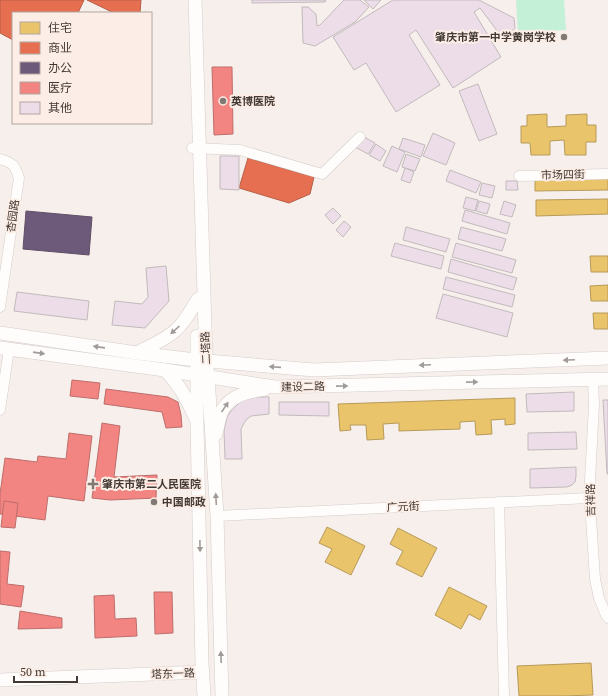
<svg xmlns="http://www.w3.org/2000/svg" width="608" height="696" viewBox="0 0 608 696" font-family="'Source Serif 4','Noto Sans SC',serif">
  <rect width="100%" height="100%" fill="#f7efeb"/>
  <path fill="#c3f0d7" d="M516 0H564L566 30 518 32Z"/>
  <g fill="#e9c46a" stroke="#b79a5a">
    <path d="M547 114V127L566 126V115L587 114V125H596V142H586V155H565L564 140 550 141V155H531L530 143H521V126H527V115Z"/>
    <path d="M608 174V190L535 191V176Z"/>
    <path d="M608 199V214L536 216V200Z"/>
    <path d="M590 256H608V272H591Z"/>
    <path d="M608 285V301H591L590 286Z"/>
    <path d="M593 313H608V329H594Z"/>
    <path d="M515 398V424L505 425V419L491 420 492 434 476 435 475 421 460 422V429L399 431V423L383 424 384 439 367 440 366 425H350L351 430 340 431 338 404Z"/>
    <path d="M327 527 365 546 351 575 325 562 332 549 319 543Z"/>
    <path d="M398 528 437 548 422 577 396 564 403 551 390 544Z"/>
    <path d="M449 587 487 606 480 620 469 614 461 629 435 615Z"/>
    <path d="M591 663 593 695 563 696H519L517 666Z"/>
  </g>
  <g fill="#e76f51" stroke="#b65f48">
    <path d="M0 0H84L78 13H13V40L0 33Z"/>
    <path d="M87 0H141L140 13H114Z"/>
    <path d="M248 158 314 177 310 194 289 203 239 188Z"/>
  </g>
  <path fill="#6d597a" stroke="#604f65" d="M26 211 92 217 89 255 23 249Z"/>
  <g fill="#f28482" stroke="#bd6e6b">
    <path d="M212 67H232L233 134 214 135Z"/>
    <path d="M72 380 100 383 98 399 70 396Z"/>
    <path d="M106 389 168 397 178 402 181 415 182 427 166 428 162 412 104 404Z"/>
    <path d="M102 423 120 426 114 477 157 475 156 498 110 500 92 498Z"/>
    <path d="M69 433 92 436 84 501 48 496 45 520 0 514V494L5 458 37 462 38 456 66 459Z"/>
    <path d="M4 501 18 503 15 528 1 527Z"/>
    <path d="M0 551 10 552 7 584 24 586 21 607 0 604Z"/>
    <path d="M154 592H172L173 633 155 634Z"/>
    <path d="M114 595 115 619 136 618 137 636 95 638 94 596Z"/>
    <path d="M20 611 62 618V628L18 629Z"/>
  </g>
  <g fill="#eddde9" stroke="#c1bbbc">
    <path d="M252 0H326L325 2 252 3Z"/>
    <path d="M344 0H360L369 7 355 22 315 46 303 43 302 7H308L316 14 317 26 320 25Z"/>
    <path d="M364 0H381L373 9Z"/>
    <path d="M393 0H479L514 18 515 28 504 40 480 8 474 12 501 57 453 88 416 30 409 35 440 85 396 112 366 63 354 70 333 37Z"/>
    <path d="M478 84 497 134 479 141 459 91Z"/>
    <path d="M433 133 455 143 446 165 423 156Z"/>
    <path d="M362 136 375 143 368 154 355 147Z"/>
    <path d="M403 138 425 145 421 157 399 149Z"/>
    <path d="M376 144 386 151 380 161 369 155Z"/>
    <path d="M392 146 405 152 397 172 383 166Z"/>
    <path d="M406 154 420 159 415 171 402 167Z"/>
    <path d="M220 156H239V190L220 189Z"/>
    <path d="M405 168 414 172 410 183 401 180Z"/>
    <path d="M450 170 481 182 476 193 446 181Z"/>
    <path d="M506 181H517L518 190H506Z"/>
    <path d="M482 183 495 186 492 198 479 195Z"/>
    <path d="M466 197 478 200 475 211 463 208Z"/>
    <path d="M479 201 490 204 487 214 476 211Z"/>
    <path d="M504 201 516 205 512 217 500 214Z"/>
    <path d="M333 208 341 216 333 224 325 215Z"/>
    <path d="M465 210 510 223 507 234 462 221Z"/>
    <path d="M344 221 351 227 343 237 336 230Z"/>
    <path d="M406 227 450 239 446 252 403 240Z"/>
    <path d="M461 227 506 239 502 251 458 239Z"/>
    <path d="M395 243 444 256 441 269 391 256Z"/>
    <path d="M456 243 516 260 512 273 452 257Z"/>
    <path d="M451 259 517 278 513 290 448 272Z"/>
    <path d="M166 266 169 301 145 328 112 325 115 301 142 304 148 297 146 268Z"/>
    <path d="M446 277 515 295 512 307 443 289Z"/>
    <path d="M17 292 89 301 87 320 14 311Z"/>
    <path d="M443 294 513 313 507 337 436 318Z"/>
    <path d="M574 392V411L527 412 526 394Z"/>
    <path d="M256 397H269V414L251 416 247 419 244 423 241 429 242 459H225L224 430 227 417 231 411 240 402 246 399Z"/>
    <path d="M603 400H608V474H607Z"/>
    <path d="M279 402H329V416L279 415Z"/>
    <path d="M576 432 577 449 528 450V433Z"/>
    <path d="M576 467V476L575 482 572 485 567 487 530 488V469Z"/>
  </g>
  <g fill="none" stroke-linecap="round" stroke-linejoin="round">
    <defs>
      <g id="street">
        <path d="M192 148 240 150 322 174 360 137"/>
        <path d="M0 159C13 163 15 165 19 178L0 307"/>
        <path d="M519 176 608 174"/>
        <path d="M593 380 594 405 589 498 591 518 595 579 599 598 606 615 608 618"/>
        <path d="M0 410 9 349"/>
        <path d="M499 502 504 696"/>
        <path d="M217 516 589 498"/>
      </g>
      <g id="secondary">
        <path d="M195 0 206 361 208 377 217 516 222 696"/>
        <path d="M0 333 137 353 196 360 314 370 608 358"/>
        <path d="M197 336V423L202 664 204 696"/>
        <path d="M0 348 165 370 275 387 608 379"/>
        <path d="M137 353C150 346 165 340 176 330 185 322 191 310 198 299"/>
        <path d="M165 370C180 386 186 397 195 417"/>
        <path d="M216 434C218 426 219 416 223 409 232 394 249 392 265 389"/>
        <path d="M0 680 203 672"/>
      </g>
    </defs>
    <use href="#street" stroke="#d4ccc8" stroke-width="11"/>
    <use href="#secondary" stroke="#d4ccc8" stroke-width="14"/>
    <use href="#street" stroke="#fefdfc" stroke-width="10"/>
    <use href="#secondary" stroke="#fefdfc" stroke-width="13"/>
  </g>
  <defs><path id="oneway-solid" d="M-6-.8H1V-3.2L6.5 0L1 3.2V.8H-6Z"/></defs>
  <g fill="#a09b98">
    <use href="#oneway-solid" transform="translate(175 330) rotate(138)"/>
    <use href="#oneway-solid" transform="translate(99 347) rotate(-172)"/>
    <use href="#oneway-solid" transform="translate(39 353) rotate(8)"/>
    <use href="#oneway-solid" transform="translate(569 360) rotate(178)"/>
    <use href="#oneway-solid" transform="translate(425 365) rotate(178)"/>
    <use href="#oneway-solid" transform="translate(275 367) rotate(-176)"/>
    <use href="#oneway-solid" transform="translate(472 382) rotate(-1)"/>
    <use href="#oneway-solid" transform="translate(342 386) rotate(-1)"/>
    <use href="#oneway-solid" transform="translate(225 407) rotate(-56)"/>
    <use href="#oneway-solid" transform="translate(216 499) rotate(-93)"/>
    <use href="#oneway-solid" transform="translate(200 546) rotate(89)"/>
    <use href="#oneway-solid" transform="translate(221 657) rotate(-92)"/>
  </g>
  <g fill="#817974" stroke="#fceee6" stroke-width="1.5">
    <circle cx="564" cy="37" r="4"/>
    <circle cx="223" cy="101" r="4"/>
    <path d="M91 478h4v4h4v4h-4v4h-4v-4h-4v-4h4z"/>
    <circle cx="154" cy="502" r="4"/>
  </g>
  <g text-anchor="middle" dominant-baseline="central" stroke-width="4" stroke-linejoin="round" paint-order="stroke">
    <g font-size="11" font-weight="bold" fill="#423934" stroke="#fceee6" text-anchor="start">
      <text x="556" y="37" text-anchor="end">肇庆市第一中学黄岗学校</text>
      <text x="231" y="101">英博医院</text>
      <text x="102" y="484">肇庆市第二人民医院</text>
      <text x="162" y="502">中国邮政</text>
    </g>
    <g font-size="11" fill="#423934" stroke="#fceee6">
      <text transform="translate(563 175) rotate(-1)">市场四街</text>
      <text transform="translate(13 216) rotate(-82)">杏园路</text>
      <text transform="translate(206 348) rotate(-93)">二塔路</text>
      <text transform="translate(303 387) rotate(-1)">建设二路</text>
      <text transform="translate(591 500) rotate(-91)">吉祥路</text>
      <text transform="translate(403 507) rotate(-3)">广元街</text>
      <text transform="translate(173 674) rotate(-2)">塔东一路</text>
    </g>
  </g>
  <rect x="12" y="12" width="140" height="112" fill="#fceee6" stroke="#b2a69f"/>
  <rect x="20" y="22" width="20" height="12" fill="#e9c46a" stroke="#b2a69f"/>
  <text x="48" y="32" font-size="12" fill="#423934">住宅</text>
  <rect x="20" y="42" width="20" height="12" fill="#e76f51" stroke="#b2a69f"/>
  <text x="48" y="52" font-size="12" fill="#423934">商业</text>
  <rect x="20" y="62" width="20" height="12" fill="#6d597a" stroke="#b2a69f"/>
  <text x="48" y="72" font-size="12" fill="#423934">办公</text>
  <rect x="20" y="82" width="20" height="12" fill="#f28482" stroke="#b2a69f"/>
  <text x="48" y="92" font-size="12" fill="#423934">医疗</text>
  <rect x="20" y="102" width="20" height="12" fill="#eddde9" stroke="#b2a69f"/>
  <text x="48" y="112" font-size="12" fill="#423934">其他</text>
  <path d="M14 676v6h63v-6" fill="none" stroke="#423934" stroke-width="2"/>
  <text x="20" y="676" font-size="12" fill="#423934" stroke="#fceee6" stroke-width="3" paint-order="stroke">50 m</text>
</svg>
